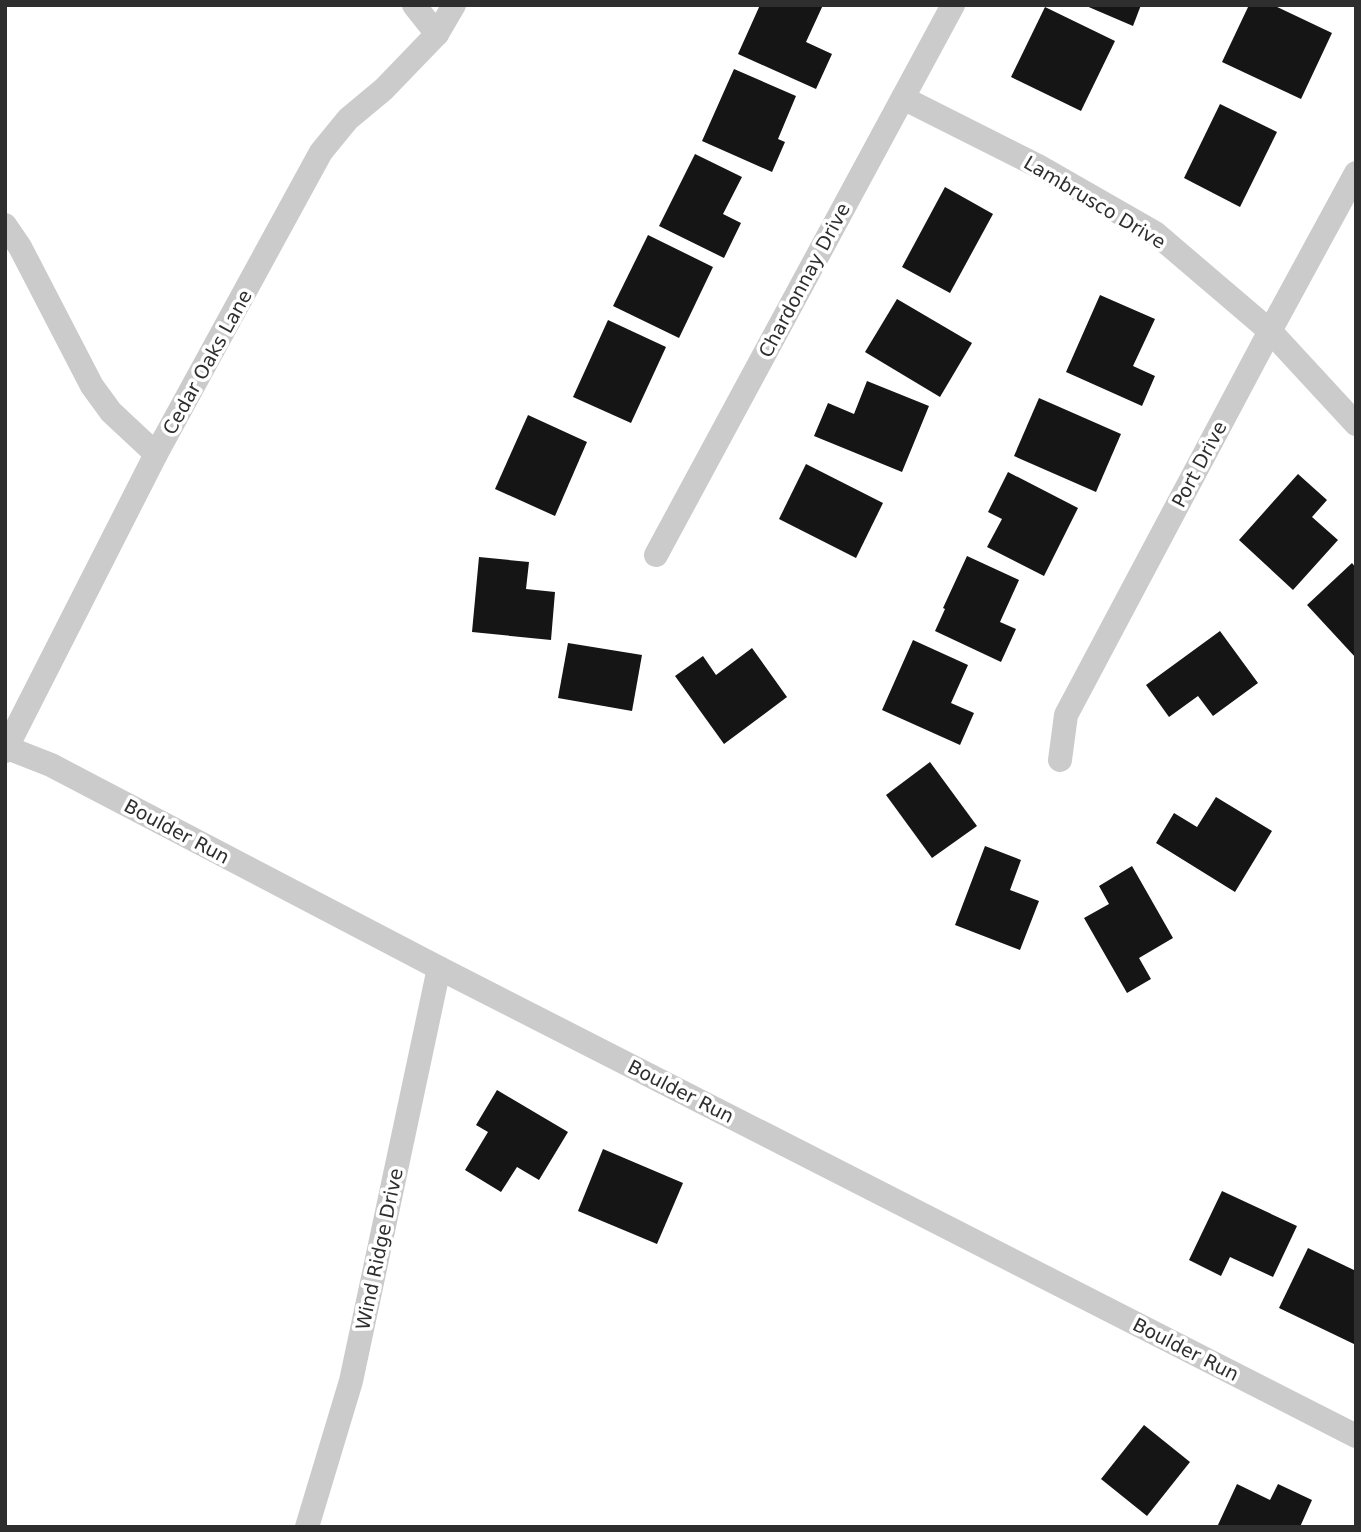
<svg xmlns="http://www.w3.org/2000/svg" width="1361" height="1532" viewBox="0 0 1361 1532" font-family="'DejaVu Sans',sans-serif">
  <rect width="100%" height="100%" fill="#fff"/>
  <g fill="#151515">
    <path d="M760 5H823L806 42 832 54 816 89 738 54Z"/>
    <path d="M1084 5H1141L1133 26Z"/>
    <path d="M1249 5H1273L1332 33 1301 99 1222 62Z"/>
    <path d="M1045 7 1115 41 1081 111 1011 77Z"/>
    <path d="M734 69 796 96 778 139 785 142 772 172 702 141Z"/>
    <path d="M1220 104 1277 132 1240 207 1184 178Z"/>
    <path d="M695 154 742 177 723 214 741 223 724 258 659 226Z"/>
    <path d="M945 187 993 214 950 293 902 267Z"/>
    <path d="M648 235 713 267 679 338 613 306Z"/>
    <path d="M1100 295 1155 319 1133 366 1155 376 1142 406 1066 372Z"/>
    <path d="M897 299 972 343 940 397 865 352Z"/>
    <path d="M608 320 666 347 631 423 573 397Z"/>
    <path d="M867 381 929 406 902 472 814 436 828 403 854 414Z"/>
    <path d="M1039 398 1121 434 1096 492 1014 456Z"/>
    <path d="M528 415 587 442 555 516 495 489Z"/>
    <path d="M806 464 883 503 856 558 779 519Z"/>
    <path d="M1008 472 1078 508 1044 576 987 547 1002 519 988 512Z"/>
    <path d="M1298 474 1327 500 1312 517 1338 540 1293 590 1239 540Z"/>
    <path d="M967 556 1019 580 1000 622 1016 629 1001 662 935 631 945 609 943 608Z"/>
    <path d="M479 557 529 562 526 589 555 592 551 640 472 632Z"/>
    <path d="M1352 563 1356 568V658L1307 605Z"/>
    <path d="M1220 631 1258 683 1213 716 1198 696 1169 717 1146 685Z"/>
    <path d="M913 640 968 665 951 703 974 713 960 745 882 710Z"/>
    <path d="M568 643 642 655 632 711 558 698Z"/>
    <path d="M752 648 787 697 724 744 675 676 703 656 716 675Z"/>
    <path d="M930 762 977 826 932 858 886 795Z"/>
    <path d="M1216 797 1272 831 1235 892 1156 843 1174 813 1197 827Z"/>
    <path d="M985 846 1021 860 1010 890 1039 901 1020 950 955 925Z"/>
    <path d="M1132 866 1173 938 1139 958 1151 979 1127 993 1084 918 1109 904 1099 886Z"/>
    <path d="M497 1090 568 1132 539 1180 517 1167 501 1192 465 1170 488 1132 476 1125Z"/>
    <path d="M603 1149 683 1183 657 1244 578 1211Z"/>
    <path d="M1222 1191 1297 1226 1273 1277 1230 1257 1221 1276 1189 1260Z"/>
    <path d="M1308 1248 1356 1271V1345L1279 1308Z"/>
    <path d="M1144 1425 1190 1462 1147 1516 1101 1479Z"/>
    <path d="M1237 1484 1270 1500 1278 1484 1312 1500 1300 1527H1217Z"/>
  </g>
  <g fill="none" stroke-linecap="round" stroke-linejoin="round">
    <g stroke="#cbcbcb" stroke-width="24">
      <path d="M414 5 437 34"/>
      <path d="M903 98 1038 166 1155 233 1270 331 1356 424"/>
      <path d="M5 225 20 247 92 386 111 412 156 454"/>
      <path d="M656 555 953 5"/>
      <path d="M5 747 51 765 439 968 1356 1436"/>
      <path d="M5 751 156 454 321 152 348 119 384 89 437 34 454 5"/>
      <path d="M1060 760 1066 715 1270 331 1356 173"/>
      <path d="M307 1527 351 1381 439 968"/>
    </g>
  </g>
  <g text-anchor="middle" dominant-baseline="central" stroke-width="7" stroke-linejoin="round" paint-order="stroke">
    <g font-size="19" fill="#2e2e2e" stroke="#fff">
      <text transform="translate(1095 202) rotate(31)">Lambrusco Drive</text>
      <text transform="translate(804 280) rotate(-62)">Chardonnay Drive</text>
      <text transform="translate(207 362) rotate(-61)">Cedar Oaks Lane</text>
      <text transform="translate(1199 464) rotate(-62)">Port Drive</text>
      <text transform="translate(177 831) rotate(28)">Boulder Run</text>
      <text transform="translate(681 1091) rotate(27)">Boulder Run</text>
      <text transform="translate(379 1249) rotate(-78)">Wind Ridge Drive</text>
      <text transform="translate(1186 1349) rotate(27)">Boulder Run</text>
    </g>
  </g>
  <rect width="1361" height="1532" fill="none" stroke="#2e2e2e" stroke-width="14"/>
</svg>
